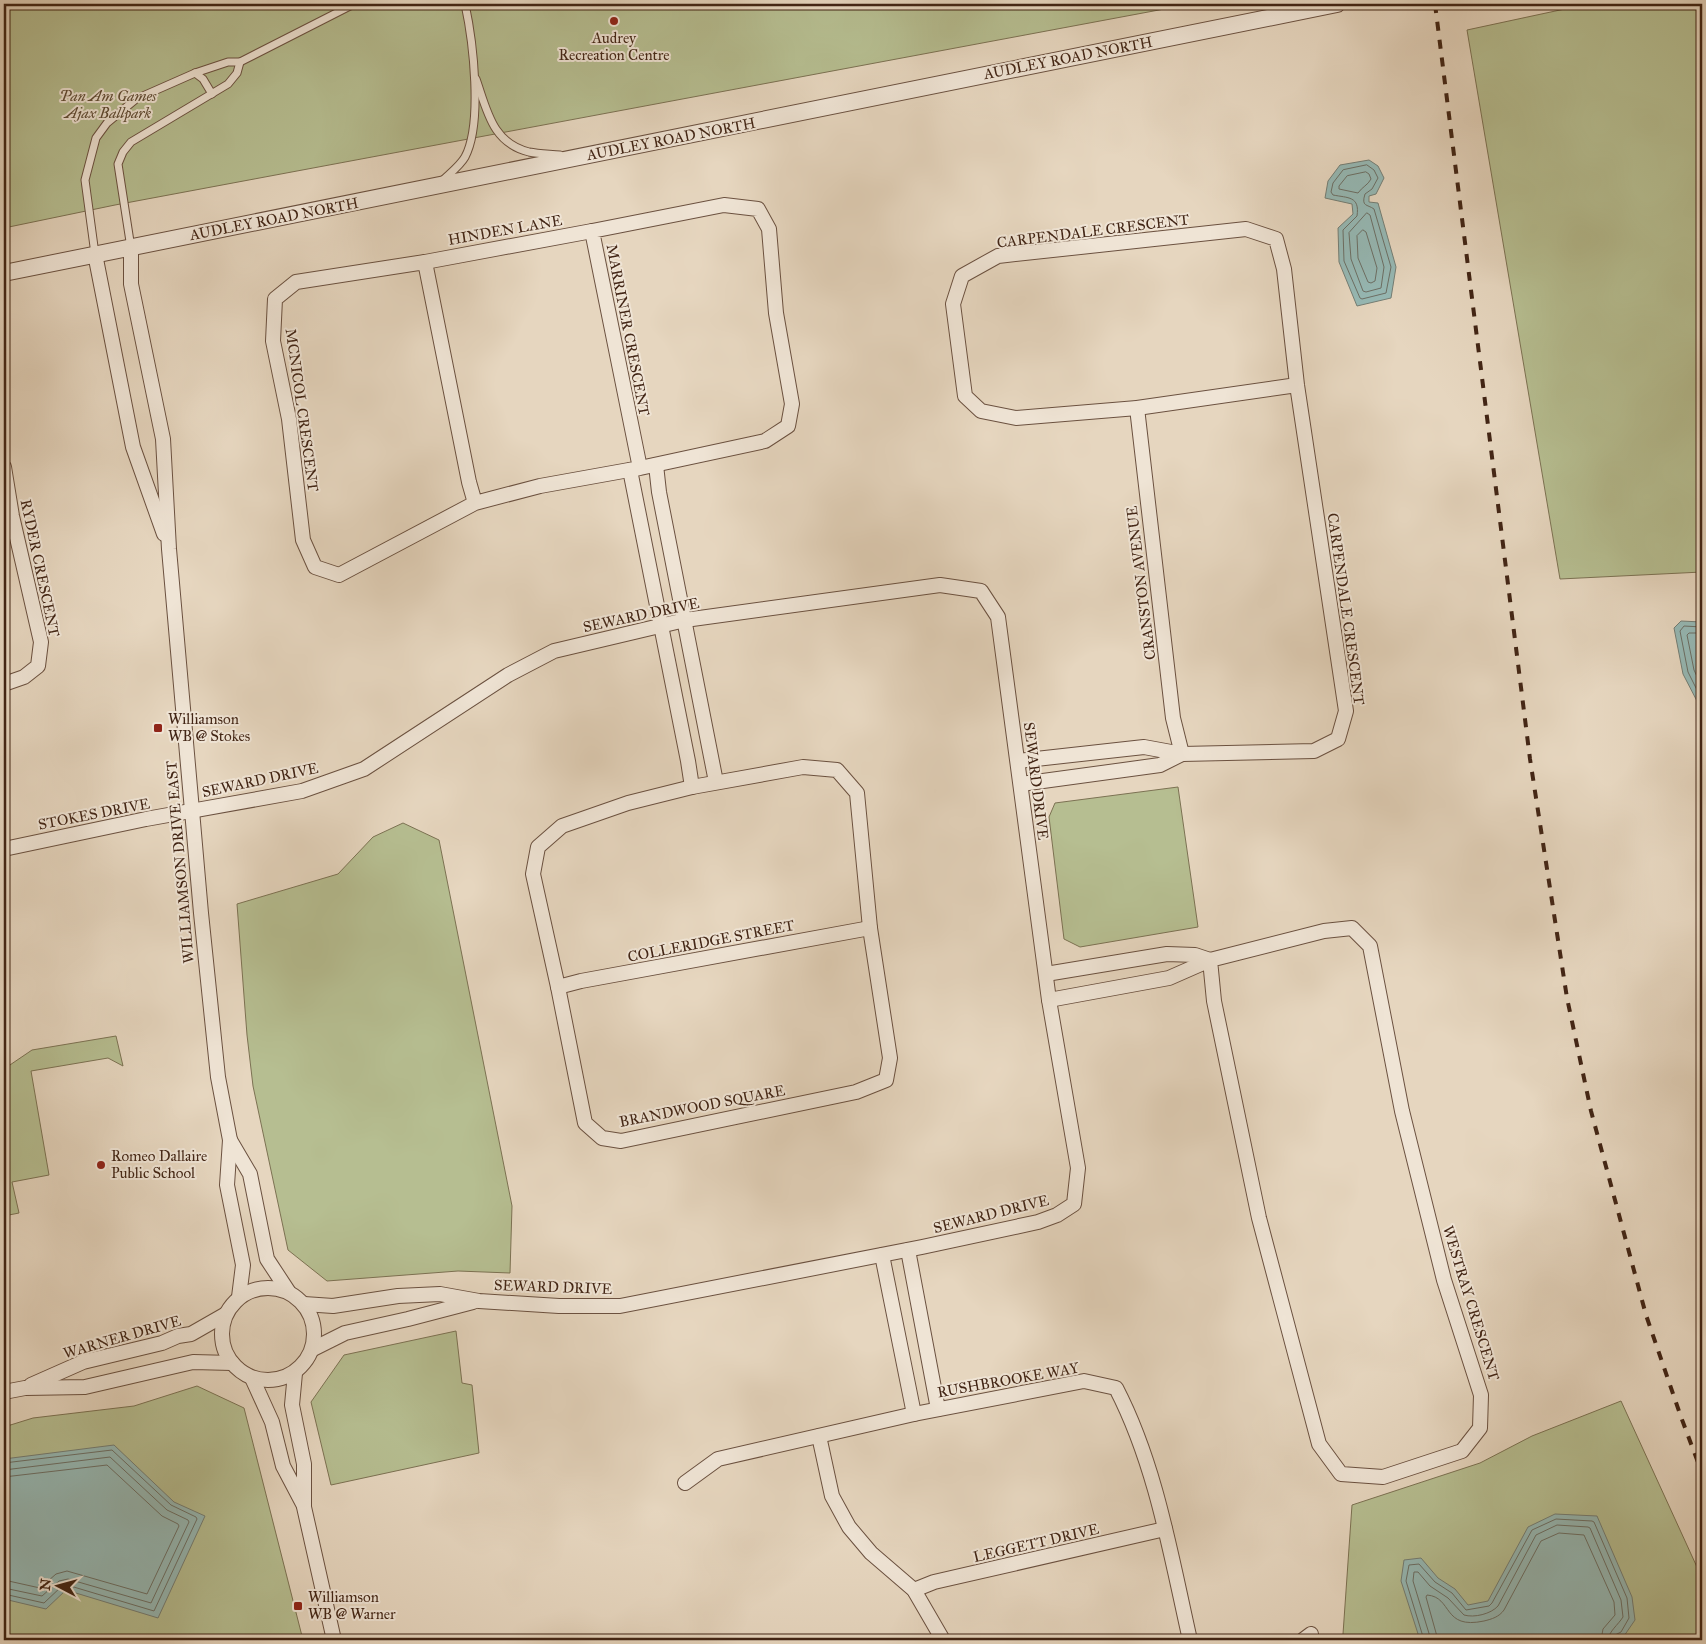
<svg xmlns="http://www.w3.org/2000/svg" width="1706" height="1644" viewBox="0 0 1706 1644" font-family="'IM FELL Great Primer',serif">
  <rect width="100%" height="100%" fill="#e6d6bf"/>
  <filter id="stains"><feTurbulence type="fractalNoise" baseFrequency=".004" numOctaves="4"/><feColorMatrix values="0 0 0 0 .2 0 0 0 0 .09 0 0 0 0 .02 0 0 0 .5 -.17"/></filter>
  <radialGradient id="worn" r=".72"><stop offset=".6" stop-color="#630" stop-opacity="0"/><stop offset="1" stop-color="#630" stop-opacity=".3"/></radialGradient>
  <g fill="#b6be91" stroke="#7c7253">
    <path d="M4 4H1191L115 205 4 228Z"/>
    <path d="M1588 4H1702V572L1560 579 1467 30Z"/>
    <path d="M1178 787 1198 927 1080 947 1064 939 1049 817 1055 803Z"/>
    <path d="M403 823 439 840 512 1206 510 1273 458 1271 327 1281 288 1250 253 1086 247 1035 237 904 338 874 373 837Z"/>
    <path d="M116 1036 123 1066 108 1058 31 1071 49 1175 12 1182 19 1213 4 1216V1069L32 1050Z"/>
    <path d="M456 1331 462 1383 472 1385 479 1453 331 1485 311 1402 344 1355Z"/>
    <path d="M197 1386 244 1408 303 1640H4V1427L33 1418 134 1406Z"/>
    <path d="M1621 1401 1702 1578V1640H1345L1343 1634 1352 1505 1480 1463 1532 1436Z"/>
  </g>
  <g fill="#96b9b5" stroke="#747e75">
    <path d="M1369 160 1378 166 1384 178 1376 194 1369 196V202L1378 203 1396 267 1391 298 1357 306 1339 262 1338 228 1353 214 1352 204 1325 198 1328 181 1340 165Z"/>
    <path d="M1681 621 1702 622V693L1698 703 1683 674 1674 628Z"/>
    <path d="M114 1445 174 1502 205 1516 158 1618 66 1590 46 1609 4 1599V1459Z"/>
    <path d="M1555 1514 1597 1516 1632 1597 1635 1620 1624 1636 1615 1640H1420L1401 1581 1404 1560 1421 1558 1438 1578 1455 1589 1468 1605 1488 1601 1528 1527Z"/>
  </g>
  <g fill="none" stroke-linecap="round" stroke-linejoin="round">
    <g stroke="#6c6f65" stroke-width="1">
      <path d="M1367 165 1374 170 1378 178 1372 189 1365 194C1361 207 1367 204 1374 209L1391 267 1386 293 1362 299 1360 298 1344 261 1343 230 1357 216C1360 196 1348 198 1333 195L1331 192 1333 183 1343 170Z"/>
      <path d="M1366 172 1369 174 1371 179C1368 185 1362 187 1358 193L1339 189V186L1347 176Z"/>
      <path d="M1367 213 1370 215 1384 267 1381 288 1366 292 1363 291 1351 259 1349 233Z"/>
      <path d="M1363 230 1366 232 1377 268 1375 281 1371 283 1368 282 1358 258 1357 236Z"/>
      <path d="M1702 627 1684 626 1680 631 1688 672 1698 692 1702 694"/>
      <path d="M1702 633H1689L1687 635 1694 670 1702 687"/>
      <path d="M4 1463 112 1450 171 1505 196 1517 197 1519 154 1611 67 1585 62 1586 44 1603 4 1594"/>
      <path d="M4 1470 110 1457 167 1510 188 1520 189 1522 151 1603 68 1579 59 1581 42 1596 4 1588"/>
      <path d="M4 1477 107 1465 162 1516 178 1524 179 1526 147 1594 67 1571 56 1574 40 1588 4 1580"/>
      <path d="M1424 1640 1406 1581 1409 1565 1419 1564 1435 1582 1452 1593 1466 1610 1489 1606 1492 1603 1532 1530 1556 1519 1592 1521 1594 1522 1627 1598 1629 1618 1621 1632 1615 1635 1614 1640"/>
      <path d="M1431 1640 1413 1581 1414 1572H1418L1430 1586 1448 1598 1464 1615C1474 1618 1491 1614 1498 1606L1536 1535 1557 1525 1588 1527 1590 1528 1621 1600 1623 1617C1618 1625 1609 1631 1608 1640"/>
      <path d="M1438 1640 1426 1597 1427 1595C1453 1597 1442 1630 1484 1621 1492 1619 1499 1617 1504 1610L1541 1541 1559 1533 1584 1535 1614 1602 1615 1615 1603 1629 1601 1640"/>
    </g>
    <defs>
      <g id="service">
        <path d="M195 73 203 79 212 94"/>
        <path d="M476 79C487 110 492 143 529 152 539 154 550 154 560 155"/>
        <path d="M441 182C449 174 460 166 465 157 483 123 473 41 465 4"/>
        <path d="M131 248 118 164 123 152 131 142 228 84 237 73 240 62"/>
        <path d="M95 254 85 180 96 138 107 123 136 99 195 73 228 62H240L354 4"/>
      </g>
      <g id="minor">
        <path d="M131 248V284L163 439 169 549 201 913 218 1077 230 1140 227 1185 243 1265 239 1297"/>
        <path d="M95 254 133 447 164 534"/>
        <path d="M425 262 592 231"/>
        <path d="M1137 408 1173 718 1182 754"/>
        <path d="M656 465 659 492 716 782"/>
        <path d="M4 467 12 516 41 642 38 666 24 677 4 684"/>
        <path d="M630 470 688 761 692 787"/>
        <path d="M475 503 469 482 425 262 296 282 275 299 273 341 289 419 303 540 315 567 339 575 475 503 540 486 640 468 765 441 788 426 792 404 776 313 769 229 758 209 724 205 592 231 640 468"/>
        <path d="M1018 761 1144 747 1182 754 1314 751 1338 739 1346 711 1297 385 1284 269 1276 239 1246 229 998 256 962 276 953 304 965 396 981 411 1016 418 1137 408 1297 385"/>
        <path d="M803 767 837 770 857 793 870 928 890 1058 886 1080 856 1092 621 1141 602 1138 585 1123 558 987 533 874 538 847 562 826 628 803 692 787Z"/>
        <path d="M1021 784 1160 765 1182 754"/>
        <path d="M4 849 146 819 302 791 364 769 508 675 554 651 685 620 940 585 981 591 998 617 1049 1000 1078 1168 1074 1204 1057 1215 1038 1222 922 1247 620 1306H559L479 1301 440 1294 398 1296 333 1306 304 1304"/>
        <path d="M1046 974 1167 954 1195 955 1210 960"/>
        <path d="M558 987 581 981 870 928"/>
        <path d="M1049 1000 1169 978 1210 960 1324 931 1352 928 1370 946 1402 1111 1444 1280 1481 1395 1480 1428 1462 1451 1383 1477 1341 1474 1319 1444 1259 1218 1214 1001 1210 960"/>
        <path d="M230 1140 250 1174 267 1259 288 1291"/>
        <path d="M908 1250 938 1409"/>
        <path d="M882 1255 914 1414"/>
        <circle cx="268" cy="1334" r="46"/>
        <path d="M313 1349 345 1333 408 1319 473 1302"/>
        <path d="M295 1373 292 1405 304 1464V1507L334 1640"/>
        <path d="M252 1378 272 1422 283 1466 303 1504"/>
        <path d="M31 1385 83 1362 162 1343 178 1336 191 1334 226 1314"/>
        <path d="M4 1392 25 1388 85 1387 193 1362 232 1363"/>
        <path d="M819 1436 832 1496 849 1527 871 1553 914 1590 943 1640"/>
        <path d="M685 1483 718 1459 914 1414 1084 1381 1116 1388C1156 1465 1171 1556 1190 1640"/>
        <path d="M914 1590 934 1582 1165 1529"/>
        <path d="M1303 1640 1311 1634"/>
      </g>
      <path id="tertiary" d="M4 273 1337 4"/>
    </defs>
    <use href="#service" stroke="#6b5140" stroke-width="9"/>
    <use href="#minor" stroke="#6b5140" stroke-width="16"/>
    <use href="#tertiary" stroke="#6b5140" stroke-width="18"/>
    <use href="#service" stroke="#efe4d5" stroke-width="7"/>
    <use href="#minor" stroke="#efe4d5" stroke-width="14"/>
    <use href="#tertiary" stroke="#efe4d5" stroke-width="16"/>
    <path stroke="#422515" stroke-width="4" stroke-dasharray="9 9" stroke-linecap="butt" d="M1435 4 1530 759 1567 998 1591 1111 1646 1315 1681 1417 1702 1473"/>
  </g>
  <g fill="#8f2418" stroke="#efe4d5" stroke-width="2">
    <circle cx="614" cy="21" r="5"/>
    <rect x="153" y="723" width="10" height="10" rx="2.5"/>
    <circle cx="101" cy="1165" r="5"/>
    <rect x="293" y="1601" width="10" height="10" rx="2.5"/>
  </g>
  <g text-anchor="middle" dominant-baseline="central" stroke-width="4" stroke-linejoin="round" paint-order="stroke">
    <g font-size="15" fill="#422515" stroke="#efe4d5" text-anchor="start">
      <text x="614" y="38" text-anchor="middle">Audrey<tspan x="614" dy="17">Recreation Centre</tspan></text>
      <text x="168" y="719">Williamson<tspan x="168" dy="17">WB @ Stokes</tspan></text>
      <text x="111" y="1156">Romeo Dallaire<tspan x="111" dy="17">Public School</tspan></text>
      <text x="308" y="1597">Williamson<tspan x="308" dy="17">WB @ Warner</tspan></text>
    </g>
    <g font-size="15" fill="#422515" stroke="#efe4d5">
      <text transform="translate(1068 58) rotate(-11)">AUDLEY ROAD NORTH</text>
      <text transform="translate(671 139) rotate(-11)">AUDLEY ROAD NORTH</text>
      <text transform="translate(274 219) rotate(-11)">AUDLEY ROAD NORTH</text>
      <text transform="translate(505 230) rotate(-10)">HINDEN LANE</text>
      <text transform="translate(1093 231) rotate(-7)">CARPENDALE CRESCENT</text>
      <text transform="translate(628 330) rotate(79)">MARRINER CRESCENT</text>
      <text transform="translate(302 410) rotate(82)">MCNICOL CRESCENT</text>
      <text transform="translate(40 568) rotate(78)">RYDER CRESCENT</text>
      <text transform="translate(1141 583) rotate(-97)">CRANSTON AVENUE</text>
      <text transform="translate(1346 609) rotate(82)">CARPENDALE CRESCENT</text>
      <text transform="translate(641 615) rotate(-12)">SEWARD DRIVE</text>
      <text transform="translate(260 780) rotate(-12)">SEWARD DRIVE</text>
      <text transform="translate(1036 781) rotate(83)">SEWARD DRIVE</text>
      <text transform="translate(94 814) rotate(-11)">STOKES DRIVE</text>
      <text transform="translate(180 862) rotate(-95)">WILLIAMSON DRIVE EAST</text>
      <text transform="translate(711 941) rotate(-11)">COLLERIDGE STREET</text>
      <text transform="translate(702 1106) rotate(-11)">BRANDWOOD SQUARE</text>
      <text transform="translate(991 1214) rotate(-14)">SEWARD DRIVE</text>
      <text transform="translate(553 1287) rotate(2)">SEWARD DRIVE</text>
      <text transform="translate(1471 1303) rotate(73)">WESTRAY CRESCENT</text>
      <text transform="translate(122 1337) rotate(-16)">WARNER DRIVE</text>
      <text transform="translate(1008 1380) rotate(-10)">RUSHBROOKE WAY</text>
      <text transform="translate(1036 1543) rotate(-13)">LEGGETT DRIVE</text>
    </g>
    <g font-size="15" font-style="italic" fill="#5f4b34" stroke="#efe4d5">
      <text x="108" y="96">Pan Am Games<tspan x="108" dy="17">Ajax Ballpark</tspan></text>
    </g>
  </g>
  <rect width="1706" height="1644" fill="none" stroke="#e6d6bf" stroke-width="20"/>
  <rect x="5" y="5" width="1696" height="1634" fill="none" stroke="#422515" stroke-width="2.5"/>
  <rect x="10" y="10" width="1686" height="1624" fill="none" stroke="#422515"/>
  <g transform="translate(58 1586) rotate(276)" stroke="#efe4d5" stroke-width="4" paint-order="stroke">
  <path d="M0-4L9 19L0 12L-9 19Z" fill="#422515"/>
  <text y="-8" font-size="14" font-weight="bold" text-anchor="middle" fill="#422515">N</text>
  </g>
  <rect width="100%" height="100%" filter="url(#stains)"/>
  <rect width="100%" height="100%" fill="url(#worn)"/>
</svg>
